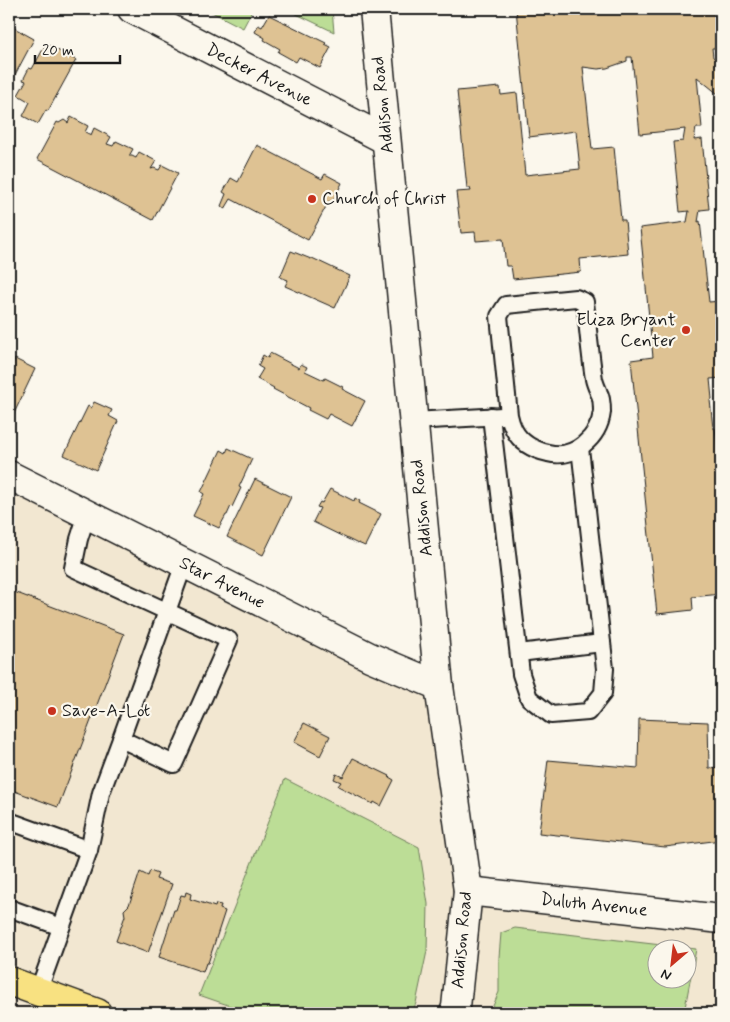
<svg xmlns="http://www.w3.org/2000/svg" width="730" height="1022" viewBox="0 0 730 1022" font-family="Mynerve,sans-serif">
  <rect width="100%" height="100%" fill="#fbf7ec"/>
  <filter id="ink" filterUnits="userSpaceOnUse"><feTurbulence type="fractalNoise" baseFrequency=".02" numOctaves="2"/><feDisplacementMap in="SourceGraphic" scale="10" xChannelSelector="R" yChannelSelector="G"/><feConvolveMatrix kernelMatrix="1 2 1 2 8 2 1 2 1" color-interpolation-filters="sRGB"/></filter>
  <g filter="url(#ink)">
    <path fill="#f2e7d1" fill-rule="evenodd" d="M9 475 439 686 468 891 721 919V1013H9ZM658 950H688V980H658Z"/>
    <g fill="#bcdd96" stroke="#6c7c59" fill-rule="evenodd">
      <path d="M206 9H253L243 28Z"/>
      <path d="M286 9H332L334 32Z"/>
      <path d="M285 779 419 847 428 904 427 951 416 1003 412 1013H251L199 995Z"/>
      <path d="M515 928 696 949 684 1013H490L499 992V957L501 933ZM658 950H688V980H658Z"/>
    </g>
    <g fill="#dec293" stroke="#1c1c1c">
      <path d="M516 9H721V48H712L713 57 721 63V90L718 94 697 77 702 128H696L694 140 702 139 709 209 700 210 698 222 700 221 709 302 721 301V378L710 379 712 399 710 400 713 428H715L719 459H717L720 488H721V594L692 597 693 610 657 614 631 360 653 357 640 228 687 222 689 211 680 212 673 142 683 141 685 129 640 134 632 57H627V61L607 68 598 69 583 67 592 149 614 147 621 220H625L628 254 580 259 581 272 513 279 511 266H506L503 239 476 241 475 232 461 233 456 192 471 191 470 188H467L457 91 500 87 501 95 517 93 525 175 580 169 576 131 529 137Z"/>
      <path d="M269 15 326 43 325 44 331 47 320 68 299 57 296 62 278 52 280 49 264 40 265 38 255 32 258 25 262 27Z"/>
      <path d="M9 25 34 39 9 86Z"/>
      <path d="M46 44 76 60 48 111 46 110 38 124 23 116 30 102 18 95 26 81 23 80 29 68 32 69Z"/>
      <path d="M71 117 88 126 85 132 91 135 94 128 111 137 107 144 113 146 116 141 133 149 129 156H132L136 158 139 152 156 161 151 169 154 168 159 170 162 165 178 173 153 220 37 159 57 122 59 123 64 120 68 123Z"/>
      <path d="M257 145 322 179 325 174 342 183 332 203 329 201 308 240 231 199 225 209 221 206 226 194 223 192 231 178 238 182Z"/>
      <path d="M291 251 311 259 312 258 350 276 335 308 285 286 288 280 280 277Z"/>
      <path d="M270 353 299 368 301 364 307 367 305 371 324 380 325 378 343 387 342 389 365 401 352 426 329 414 326 419 308 410 309 408 273 389 274 388 257 379 263 369 258 366 263 355 268 358Z"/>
      <path d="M15 359 35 369 9 424V371Z"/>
      <path d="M94 402 112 410 109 416 118 421 96 470 64 455 88 406 91 408Z"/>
      <path d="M228 448 252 459 239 487 241 488 232 507 231 506 227 515H226L219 528 193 516 204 494 201 492 221 450 226 453Z"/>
      <path d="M255 479 291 497 263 555 227 537Z"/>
      <path d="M330 489 354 501 355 498 360 501 359 503 381 514 365 546 358 543V544L313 522 320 508 317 507 320 502 322 503Z"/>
      <path d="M9 590 124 634 58 807 9 789Z"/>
      <path d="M639 719 708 722 709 768 721 767V840L665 847 539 833 548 760 638 768Z"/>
      <path d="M304 723 330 736 320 756 294 742Z"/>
      <path d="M353 758 390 776 389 777 394 780 381 806 374 802 373 804 338 786 341 782 334 779 336 774 343 777Z"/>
      <path d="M150 871 158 874 156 879 172 884 148 953 116 941 125 916 124 910 129 905 140 872 148 876Z"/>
      <path d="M186 892 191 894 190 899 215 907 216 904 221 905 220 909 225 911 208 963H206L203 972 159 957 174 910H176L181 895 185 896Z"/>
    </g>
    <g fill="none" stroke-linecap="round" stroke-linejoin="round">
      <defs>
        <g id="lane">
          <path d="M576 298 585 302C588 328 590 353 594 379 595 384 597 388 599 393 602 398 602 406 602 412 599 437 574 460 548 453 534 450 521 443 514 430 512 426 510 420 509 415L499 316 506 305Z"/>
          <path d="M491 416 521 674 529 698 551 715 588 712 603 693 605 669 580 448"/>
          <path d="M413 421 502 416"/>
          <path d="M87 514 79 539 73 568 229 640 174 764 121 739"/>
          <path d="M519 653 602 643"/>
          <path d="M9 821 89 850"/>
          <path d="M9 908 61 927"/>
          <path d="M38 992 89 850 101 793 121 739 184 564"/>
        </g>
        <g id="street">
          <path d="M132 9 386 140"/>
          <path d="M374 9 439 686 468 891 456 1007 454 1013"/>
          <path d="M9 475 370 657 439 686"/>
          <path d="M468 891 721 919"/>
        </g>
        <path id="primary" d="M9 981 97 1013"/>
      </defs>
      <use href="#lane" stroke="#1c1c1c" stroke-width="20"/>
      <use href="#street" stroke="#1c1c1c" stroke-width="31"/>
      <use href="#primary" stroke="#1c1c1c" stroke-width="31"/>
      <use href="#lane" stroke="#fbf7ec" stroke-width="16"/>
      <use href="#street" stroke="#fbf7ec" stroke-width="28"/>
      <use href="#primary" stroke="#f8e181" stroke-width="28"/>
    </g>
  </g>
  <g fill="#c8321e" stroke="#fbf7ec" stroke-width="2">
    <circle cx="312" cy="199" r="5"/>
    <circle cx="686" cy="330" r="5"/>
    <circle cx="52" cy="711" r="5"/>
  </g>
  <g text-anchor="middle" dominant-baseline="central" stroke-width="4.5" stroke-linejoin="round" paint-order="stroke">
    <g font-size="18" fill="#1c1c1c" stroke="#fbf7ec">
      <text transform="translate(259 75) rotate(27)">Decker Avenue</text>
      <text transform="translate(383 105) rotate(-96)">Addison Road</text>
      <text transform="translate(422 508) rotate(-96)">Addison Road</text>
      <text transform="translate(222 583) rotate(27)">Star Avenue</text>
      <text transform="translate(594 905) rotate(6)">Duluth Avenue</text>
      <text transform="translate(462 940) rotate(-85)">Addison Road</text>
    </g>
    <g font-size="18" fill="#1c1c1c" stroke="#fbf7ec" text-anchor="start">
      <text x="322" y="199">Church of Christ</text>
      <text x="676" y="320" text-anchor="end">Eliza Bryant<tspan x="676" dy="21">Center</tspan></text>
      <text x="62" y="711">Save-A-Lot</text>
    </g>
  </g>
  <rect width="730" height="1022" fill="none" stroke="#fbf7ec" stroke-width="30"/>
  <rect x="15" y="15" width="700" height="992" fill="none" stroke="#1c1c1c" stroke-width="2" filter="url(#ink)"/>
  <g transform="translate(672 964) rotate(208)"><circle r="24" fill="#fbf7ec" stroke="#a29f99"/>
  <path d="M0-4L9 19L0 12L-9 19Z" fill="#c8321e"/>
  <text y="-8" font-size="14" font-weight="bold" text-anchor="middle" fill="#1c1c1c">N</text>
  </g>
  <path d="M35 55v8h85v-8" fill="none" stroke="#1c1c1c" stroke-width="2.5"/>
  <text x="42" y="55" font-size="15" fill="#1c1c1c" stroke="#fbf7ec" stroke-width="4" paint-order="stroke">20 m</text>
</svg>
